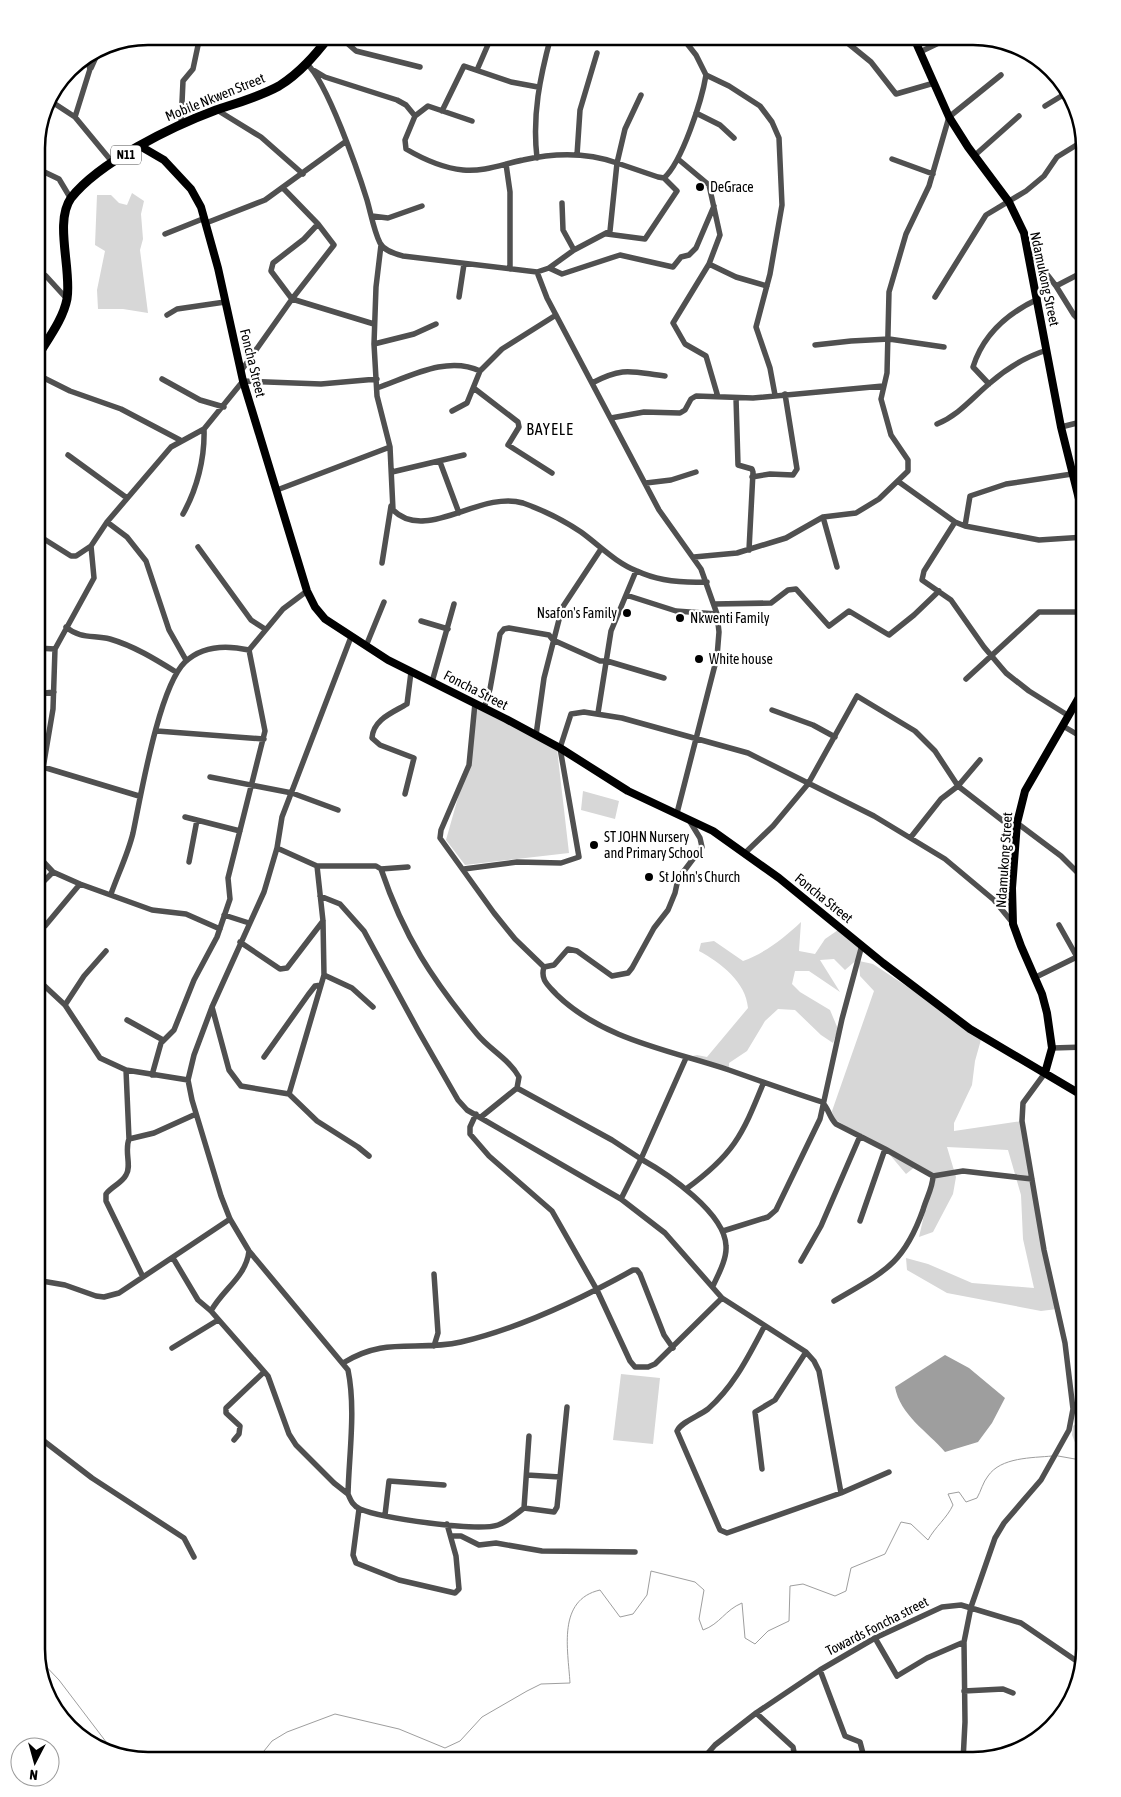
<svg xmlns="http://www.w3.org/2000/svg" width="1121" height="1797" font-family="'Asap Condensed',sans-serif">
	<style>
		.green { fill: #d7d7d7 }
		.water { fill: #9e9e9e }
		.lines { fill: none; stroke-linecap: round; stroke-linejoin: round }
		.stream { stroke: #9e9e9e; stroke-width: 1 }
		.minor { stroke: #505050; stroke-width: 5.5 }
		.major { stroke: #000; stroke-width: 8 }
		.highway { stroke: #000; stroke-width: 9 }
		.poi-dot { fill: #000; stroke: #fff; stroke-width: 2 }
		.labels { text-anchor: middle; stroke-width: 4.5; stroke-linejoin: round; paint-order: stroke }
		.shield { fill: #fff; stroke: #4c4c4c; stroke-width: 1 }
		.shield-label { font-size: 12px; font-weight: bold; fill: #000 }
		.street-label { font-size: 14px; fill: #000; stroke: #fff }
		.poi-label { font-size: 14px; fill: #000; stroke: #fff; text-anchor: start }
		.quarter-label { font-size: 16px; letter-spacing: 1px; fill: #000; stroke: #fff }
		.rim { fill: none; stroke: #000; stroke-width: 2.5 }
	</style>
	<rect width="100%" height="100%" fill="#fff"/>
	<path class="green" d="M 132,193 L 144,201 L 141,214 L 143,239 L 140,250 L 148,313 L 123,309 L 98,309 L 97,290 L 105,251 L 95,245 L 97,195 L 111,195 L 119,203 L 127,205 Z
		M 475,706 L 557,749 L 569,853 L 465,865 L 446,840 L 470,755 Z
		M 583,791 L 619,801 L 615,819 L 581,810 Z
		M 801,922 L 799,951 L 815,954 L 825,939 L 841,928 L 862,945 L 860,957 L 845,970 L 834,959 L 820,960 L 840,992 L 809,971 L 795,971 L 792,984 L 800,992 L 830,1010 L 838,1029 L 833,1043 L 821,1035 L 795,1010 L 778,1009 L 765,1021 L 747,1051 L 729,1063 L 729,1070 L 689,1057 L 697,1055 L 707,1057 L 748,1008 C 746,982 721,963 699,951 L 701,943 L 714,941 L 743,961 C 765,953 784,938 801,922 Z
		M 859,961 L 873,964 L 982,1036 L 975,1061 L 972,1085 L 954,1123 L 954,1131 L 1022,1121 L 1057,1309 L 1041,1311 L 947,1293 L 907,1270 L 906,1258 L 928,1264 L 972,1283 L 1034,1288 L 1023,1239 L 1021,1195 L 1008,1150 L 947,1147 L 956,1177 L 953,1194 L 933,1232 L 919,1237 L 933,1176 L 916,1166 L 906,1174 L 885,1149 L 834,1119 L 832,1111 L 874,991 L 860,976 Z
		M 621,1374 L 660,1378 L 653,1444 L 613,1440 Z
		M 1079,1377 L 1085,1377 L 1085,1445 L 1076,1445 L 1072,1435 L 1073,1426 L 1078,1422 L 1076,1380 Z"/>
	<path class="water" d="M 945,1355 L 969,1368 L 1005,1398 L 992,1423 L 978,1442 L 945,1452 C 927,1431 900,1415 895,1387 Z"/>
	<g class="lines">
		<path class="stream" d="M 1058,1456 L 1075,1459 L 1085,1466
			M 38,1658 L 59,1680 L 113,1751
			M 256,1761 L 272,1741 L 287,1732 L 335,1714 L 399,1729 L 445,1748 L 460,1741 L 482,1717 L 527,1691 L 541,1684 L 570,1683 C 568,1649 557,1600 600,1590 L 620,1617 L 633,1614 L 647,1595 L 651,1571 L 695,1582 L 704,1590 L 699,1619 L 703,1630 C 720,1624 725,1610 742,1603 L 745,1638 L 755,1644 L 768,1631 L 789,1621 L 790,1586 L 803,1584 L 835,1596 L 846,1591 L 851,1568 L 885,1554 L 901,1522 L 911,1524 L 928,1540 C 935,1527 947,1518 953,1505 L 948,1494 L 959,1492 L 966,1502 L 977,1498 C 981,1491 983,1482 988,1476 C 1001,1457 1032,1458 1052,1456"/>
		<path class="minor" d="M 339,36 L 356,51 L 420,67
			M 839,36 L 871,62 L 896,94 L 934,83
			M 920,52 L 951,37
			M 307,64 C 327,82 358,171 367,200 C 371,214 374,231 380,243 C 384,251 396,254 403,256 L 537,272 L 549,268 L 574,250 L 610,231 L 617,163 L 658,177 L 664,178 C 682,162 702,100 706,75 L 696,55 L 681,36
			M 91,68 L 100,48
			M 477,70 L 490,40 L 498,36
			M 315,71 L 325,77 L 397,100 L 406,105 L 415,116 L 405,140 L 406,149 C 423,159 443,168 463,170 C 484,172 503,164 523,160 C 554,153 586,152 617,163 L 625,129 L 641,95
			M 706,75 L 729,86 L 760,106 L 772,122 L 779,138 L 782,205 L 770,274 L 756,327 L 770,368 L 775,395
			M 49,100 L 75,117 L 113,163
			M 1045,106 L 1068,92
			M 217,110 L 261,137 L 303,174
			M 442,111 L 464,66 L 511,82 L 538,87
			M 696,113 L 720,125 L 734,138
			M 415,116 L 428,106 L 472,121
			M 75,117 L 90,69 L 86,57
			M 181,124 L 183,81 L 193,69 L 200,36
			M 577,155 L 580,110 L 597,53
			M 974,156 L 1019,116
			M 537,158 C 532,115 540,77 551,36
			M 678,159 L 709,185 L 720,235 L 709,264 L 673,323 L 685,344 L 706,356 L 718,397
			M 892,159 L 933,174
			M 506,164 L 510,192 L 510,269
			M 36,168 L 59,179 L 71,199
			M 283,188 L 318,224 L 304,239 L 273,263 L 271,271 L 292,299 L 374,324
			M 562,203 L 563,230 L 574,250
			M 372,216 L 388,218 L 422,206
			M 206,223 L 265,200 L 345,142
			M 165,234 L 205,218
			M 607,234 L 645,239 L 677,191 L 664,178
			M 381,245 L 376,287 L 374,344 L 377,396 L 390,447 L 393,510 C 426,543 480,490 523,503 C 543,510 563,520 581,532 C 599,545 616,563 637,571 C 658,581 684,583 707,582
			M 1029,251 L 1056,286 L 1074,315 L 1085,326
			M 709,264 L 736,277 L 767,286
			M 549,268 L 562,274 L 620,255 L 673,267 L 681,257 L 689,255 L 696,248 L 714,206
			M 36,269 L 46,276 L 67,299
			M 537,272 L 547,298 L 659,510 L 701,569 L 717,614 L 719,632 L 717,657 L 677,813
			M 1056,286 L 1085,271
			M 459,297 L 464,264
			M 935,297 L 986,215 L 1026,191 L 1044,176 L 1057,157 L 1083,141
			M 167,315 L 177,309 L 225,302
			M 374,344 L 414,334 L 436,324
			M 815,345 L 851,341 L 889,339 L 944,347
			M 241,371 L 292,299 L 334,245 L 318,224
			M 36,374 L 70,391 L 121,409 L 180,440
			M 162,379 L 200,400 L 224,407
			M 592,383 C 624,366 632,372 665,376
			M 989,384 L 973,367 C 983,335 1008,313 1038,299
			M 377,388 C 409,377 447,355 480,371
			M 475,389 L 518,422 L 519,427 L 508,445 L 552,473
			M 736,398 L 738,465 L 752,469 L 753,472 L 749,550
			M 452,411 L 467,403 L 480,371 L 502,349 L 556,315
			M 611,418 L 644,412 L 680,413 L 685,410 L 691,399 L 696,396 L 753,398 L 883,386
			M 937,424 C 959,415 972,398 990,383 C 1007,368 1025,357 1047,350
			M 1061,427 L 1085,421
			M 68,455 L 127,498
			M 440,462 L 459,513
			M 392,472 L 464,455
			M 752,477 L 770,474 L 793,475 L 797,469 L 785,394
			M 899,482 L 955,522 L 965,526 L 1039,540 L 1085,537
			M 646,483 L 671,480 L 696,472
			M 277,490 L 390,447
			M 183,514 C 197,489 205,458 204,429
			M 823,517 L 837,567
			M 107,522 L 127,537 L 146,561 L 169,630 L 186,660
			M 955,522 L 924,571 L 922,580 L 951,600 L 984,647 L 1006,673 L 1029,691 L 1069,716
			M 965,526 L 970,496 L 1006,484 L 1072,474
			M 36,534 L 71,556 L 76,556 L 91,546
			M 198,547 L 251,620 L 265,629
			M 694,557 L 737,553 L 786,538 L 823,517 L 856,513 L 879,499 L 908,471 L 908,460 L 891,435 L 881,399 L 887,373 L 889,292 L 906,234 L 929,186 L 949,117 L 1001,75
			M 382,563 L 391,506
			M 626,595 L 676,611 L 717,614
			M 715,604 L 771,603 L 788,590 L 796,589 L 829,626 L 849,611 L 889,635 L 914,615 L 939,591
			M 421,621 L 448,629
			M 66,627 C 80,639 93,635 110,639 C 134,646 155,659 176,672
			M 351,637 L 282,817 L 277,848 L 264,892 L 212,1007 L 194,1055 L 188,1080 L 192,1100 L 221,1196 L 230,1219 L 249,1251 L 348,1370 C 356,1409 349,1454 348,1494 C 351,1501 353,1506 360,1509 C 381,1518 477,1532 498,1525 C 507,1522 516,1514 524,1508 L 554,1512 L 557,1507 L 567,1407
			M 366,646 L 384,602
			M 36,648 L 55,649
			M 966,679 L 1039,612 L 1085,612
			M 432,682 L 454,604
			M 36,694 L 54,692
			M 475,703 L 469,765 L 441,830 L 440,838 L 494,913 L 515,939 L 544,967
			M 484,708 L 490,689 L 500,634 L 504,629 L 509,628 L 549,635 L 553,640 L 600,661 L 607,661 L 664,678
			M 772,710 L 813,725 L 835,737
			M 598,713 L 611,631 L 636,571
			M 1063,726 L 1085,739
			M 157,731 L 264,739
			M 536,735 L 544,678 L 562,608 L 601,549
			M 43,767 L 139,796
			M 210,777 L 292,793 L 338,810
			M 405,794 L 414,758 L 380,745 L 372,738 C 373,719 394,712 407,704 L 411,672
			M 185,817 L 240,831
			M 1017,823 L 1061,856 L 1085,880
			M 36,835 L 39,792 L 53,709 L 55,649 L 94,578 L 91,546 L 107,522 L 171,447 L 204,429 L 243,381 L 321,384 L 377,379
			M 911,837 L 941,799 L 958,786 L 980,760
			M 277,848 L 317,866 L 323,921 L 324,975 L 289,1094
			M 36,850 L 37,855 L 53,872 L 80,884 L 152,910 L 186,914 L 220,929
			M 745,853 L 773,826 L 808,784 L 857,696 L 915,731 L 935,751 L 958,786 L 1016,831
			M 189,862 L 197,820
			M 317,866 L 376,866 L 381,869 L 408,867
			M 381,869 C 404,937 432,979 477,1034 C 490,1050 509,1059 519,1077 L 517,1088 L 481,1117
			M 464,869 L 517,862 L 561,863 L 579,857 L 560,748 L 571,714 L 584,712 L 622,718 L 748,753 L 874,816 L 945,859 L 994,900 L 1012,922
			M 36,889 L 53,872
			M 111,894 C 118,874 128,854 133,833 C 141,795 159,687 185,662 C 203,645 227,645 249,650
			M 320,896 L 340,904 L 364,931 L 419,1032 L 458,1100 L 467,1110 L 621,1199 L 665,1233 L 722,1298 L 806,1352 L 814,1361 L 819,1371 L 841,1493
			M 224,915 L 249,923
			M 1059,925 L 1077,957
			M 45,926 L 80,884
			M 240,942 L 280,969 L 287,968 L 323,921
			M 544,967 C 540,980 548,985 557,995 C 604,1040 669,1050 729,1070 C 760,1081 791,1092 822,1102 C 829,1109 829,1117 836,1124 L 885,1149 L 933,1176 L 963,1171 L 1032,1179
			M 544,967 L 554,965 L 568,949 L 577,951 L 612,976 L 628,973 L 632,968 L 654,928 L 668,910 L 675,893 L 678,879 L 702,847 L 700,838 L 689,820
			M 324,975 L 352,988 L 373,1007
			M 1036,977 L 1085,953
			M 36,978 L 65,1005 L 100,1058 L 126,1070 L 188,1080
			M 65,1005 L 84,976 L 106,951
			M 212,1007 L 229,1070 L 241,1086 L 289,1094 L 317,1121 L 358,1147 L 369,1156
			M 127,1020 L 163,1040
			M 1052,1048 L 1085,1047
			M 264,1057 L 308,995 L 315,986 L 321,985
			M 126,1070 L 129,1139
			M 152,1075 L 161,1043 L 174,1030 L 194,980 L 217,937 L 230,899 L 228,878 L 265,731 L 249,650 L 283,609 L 307,591
			M 517,1088 L 612,1140 L 641,1159 L 686,1058
			M 476,1114 L 470,1127 L 470,1134 L 489,1156 L 552,1211 L 597,1290 L 630,1361 L 635,1367 L 648,1367 L 655,1364 L 722,1298
			M 686,1189 C 733,1155 742,1136 763,1084
			M 621,1199 L 641,1159 C 668,1174 725,1213 726,1246 C 727,1259 718,1275 713,1286
			M 860,1221 L 885,1149
			M 723,1231 L 768,1217 L 776,1210 L 820,1119 L 842,1019 L 862,945
			M 173,1258 L 198,1300 L 211,1311 L 268,1376 L 289,1434 L 296,1445 L 334,1483 L 348,1494
			M 801,1261 L 821,1226 L 860,1136
			M 434,1274 L 438,1333 L 434,1346
			M 143,1277 L 106,1201 L 106,1194 C 111,1187 122,1183 126,1175 C 132,1166 124,1151 129,1139 L 154,1133 L 196,1114
			M 36,1280 L 65,1285 L 96,1296 L 104,1297 L 119,1293 L 230,1219
			M 834,1301 C 883,1272 903,1266 923,1210 C 926,1199 933,1187 933,1176
			M 211,1311 C 223,1289 246,1277 249,1251
			M 764,1327 C 748,1357 734,1386 708,1409 C 699,1416 681,1422 677,1431 L 720,1530 L 727,1533 L 841,1493 L 889,1472
			M 172,1348 L 218,1320
			M 343,1363 C 386,1336 416,1352 461,1342 C 521,1328 579,1300 633,1270 L 637,1270 L 640,1274 L 664,1335 L 673,1348
			M 36,1435 L 92,1478 L 184,1538 L 194,1557
			M 234,1440 L 239,1434 L 240,1426 L 226,1413 L 226,1408 L 264,1372
			M 762,1469 L 755,1412 L 775,1400 L 806,1352
			M 527,1475 L 560,1477
			M 524,1508 L 529,1436
			M 359,1509 L 353,1555 L 356,1563 L 399,1580 L 455,1593 L 459,1589 L 456,1556 L 447,1524
			M 385,1515 L 389,1481 L 444,1485
			M 451,1536 L 461,1536 L 479,1545 L 496,1543 L 542,1551 L 635,1552
			M 875,1638 L 897,1676 L 927,1658 L 964,1642
			M 820,1670 L 845,1736 L 860,1742 L 865,1761
			M 964,1691 L 1003,1689 L 1013,1693
			M 756,1713 L 793,1747 L 794,1752 L 791,1757 L 792,1761
			M 701,1761 L 715,1745 L 756,1713 L 820,1670 L 875,1638 L 942,1607 L 961,1605 L 1021,1623 L 1081,1664
			M 963,1761 L 965,1722 L 964,1642 L 971,1607 L 995,1538 L 1004,1523 L 1041,1480 L 1069,1430 L 1073,1409 L 1065,1343 L 1044,1250 L 1022,1121 L 1023,1103 L 1045,1073"/>
		<path class="major" d="M 913,36 L 949,117 L 968,147 L 1009,202 L 1024,233 L 1061,427 L 1085,523
			M 140,146 L 164,160 L 191,189 L 201,207 L 218,268 L 243,381 L 307,591 L 315,607 L 325,619 L 388,660 L 506,719 L 560,748 L 628,791 L 713,831 L 779,878 L 883,963 L 970,1029 L 1085,1097
			M 1045,1073 L 1052,1048 L 1047,1013 L 1042,994 L 1021,946 L 1013,924 L 1012,888 L 1017,823 L 1025,791 L 1085,687"/>
		<path class="highway" d="M 36,359 C 47,340 63,320 67,299 C 72,270 54,222 71,198 C 99,162 173,126 216,110 C 237,103 259,97 279,86 C 300,73 315,55 330,36"/>
	</g>
	<g class="poi-dot">
		<circle cx="700" cy="187" r="5"/>
		<circle cx="627" cy="613" r="5"/>
		<circle cx="680" cy="618" r="5"/>
		<circle cx="699" cy="659" r="5"/>
		<circle cx="594" cy="845" r="5"/>
		<circle cx="649" cy="877" r="5"/>
	</g>
	<g class="labels">
		<rect class="shield" x="111" y="145.5" width="30" height="19" rx="4"/>
		<g class="shield-label">
			<text x="126" y="159">N11</text>
		</g>
		<g class="street-label">
			<text transform="translate(215 97) rotate(-22)" y="5">Mobile Nkwen Street</text>
			<text transform="translate(1045 279) rotate(78)" y="5">Ndamukong Street</text>
			<text transform="translate(253 363) rotate(76)" y="5">Foncha Street</text>
			<text transform="translate(476 690) rotate(27)" y="5">Foncha Street</text>
			<text transform="translate(1004 860) rotate(-86)" y="5">Ndamukong Street</text>
			<text transform="translate(824 898) rotate(39)" y="5">Foncha Street</text>
			<text transform="translate(877 1626) rotate(-27)" y="5">Towards Foncha street</text>
		</g>
		<g class="poi-label">
			<text x="710" y="192">DeGrace</text>
			<text x="617" y="618" text-anchor="end">Nsafon's Family</text>
			<text x="690" y="623">Nkwenti Family</text>
			<text x="709" y="664">White house</text>
			<text x="604" y="842">ST JOHN Nursery<tspan x="604" dy="16">and Primary School</tspan></text>
			<text x="659" y="882">St John's Church</text>
		</g>
		<g class="quarter-label">
			<text x="550" y="435">BAYELE</text>
		</g>
	</g>
	<path d="M0 0H1121V1797H0ZM148 45H973A103 103 0 0 1 1076 148V1649A103 103 0 0 1 973 1752H148A103 103 0 0 1 45 1649V148A103 103 0 0 1 148 45Z" fill="#fff" fill-rule="evenodd"/>
	<path class="rim" d="M148 45H973A103 103 0 0 1 1076 148V1649A103 103 0 0 1 973 1752H148A103 103 0 0 1 45 1649V148A103 103 0 0 1 148 45Z"/>
	<g transform="translate(35 1762) rotate(186)"><circle r="24" fill="#ffffff" stroke="#999999"/>
	<path d="M0-4L9 19L0 12L-9 19Z" fill="#000000"/>
	<text y="-8" font-size="14" font-weight="bold" text-anchor="middle" fill="#000000">N</text>
	</g>
</svg>
